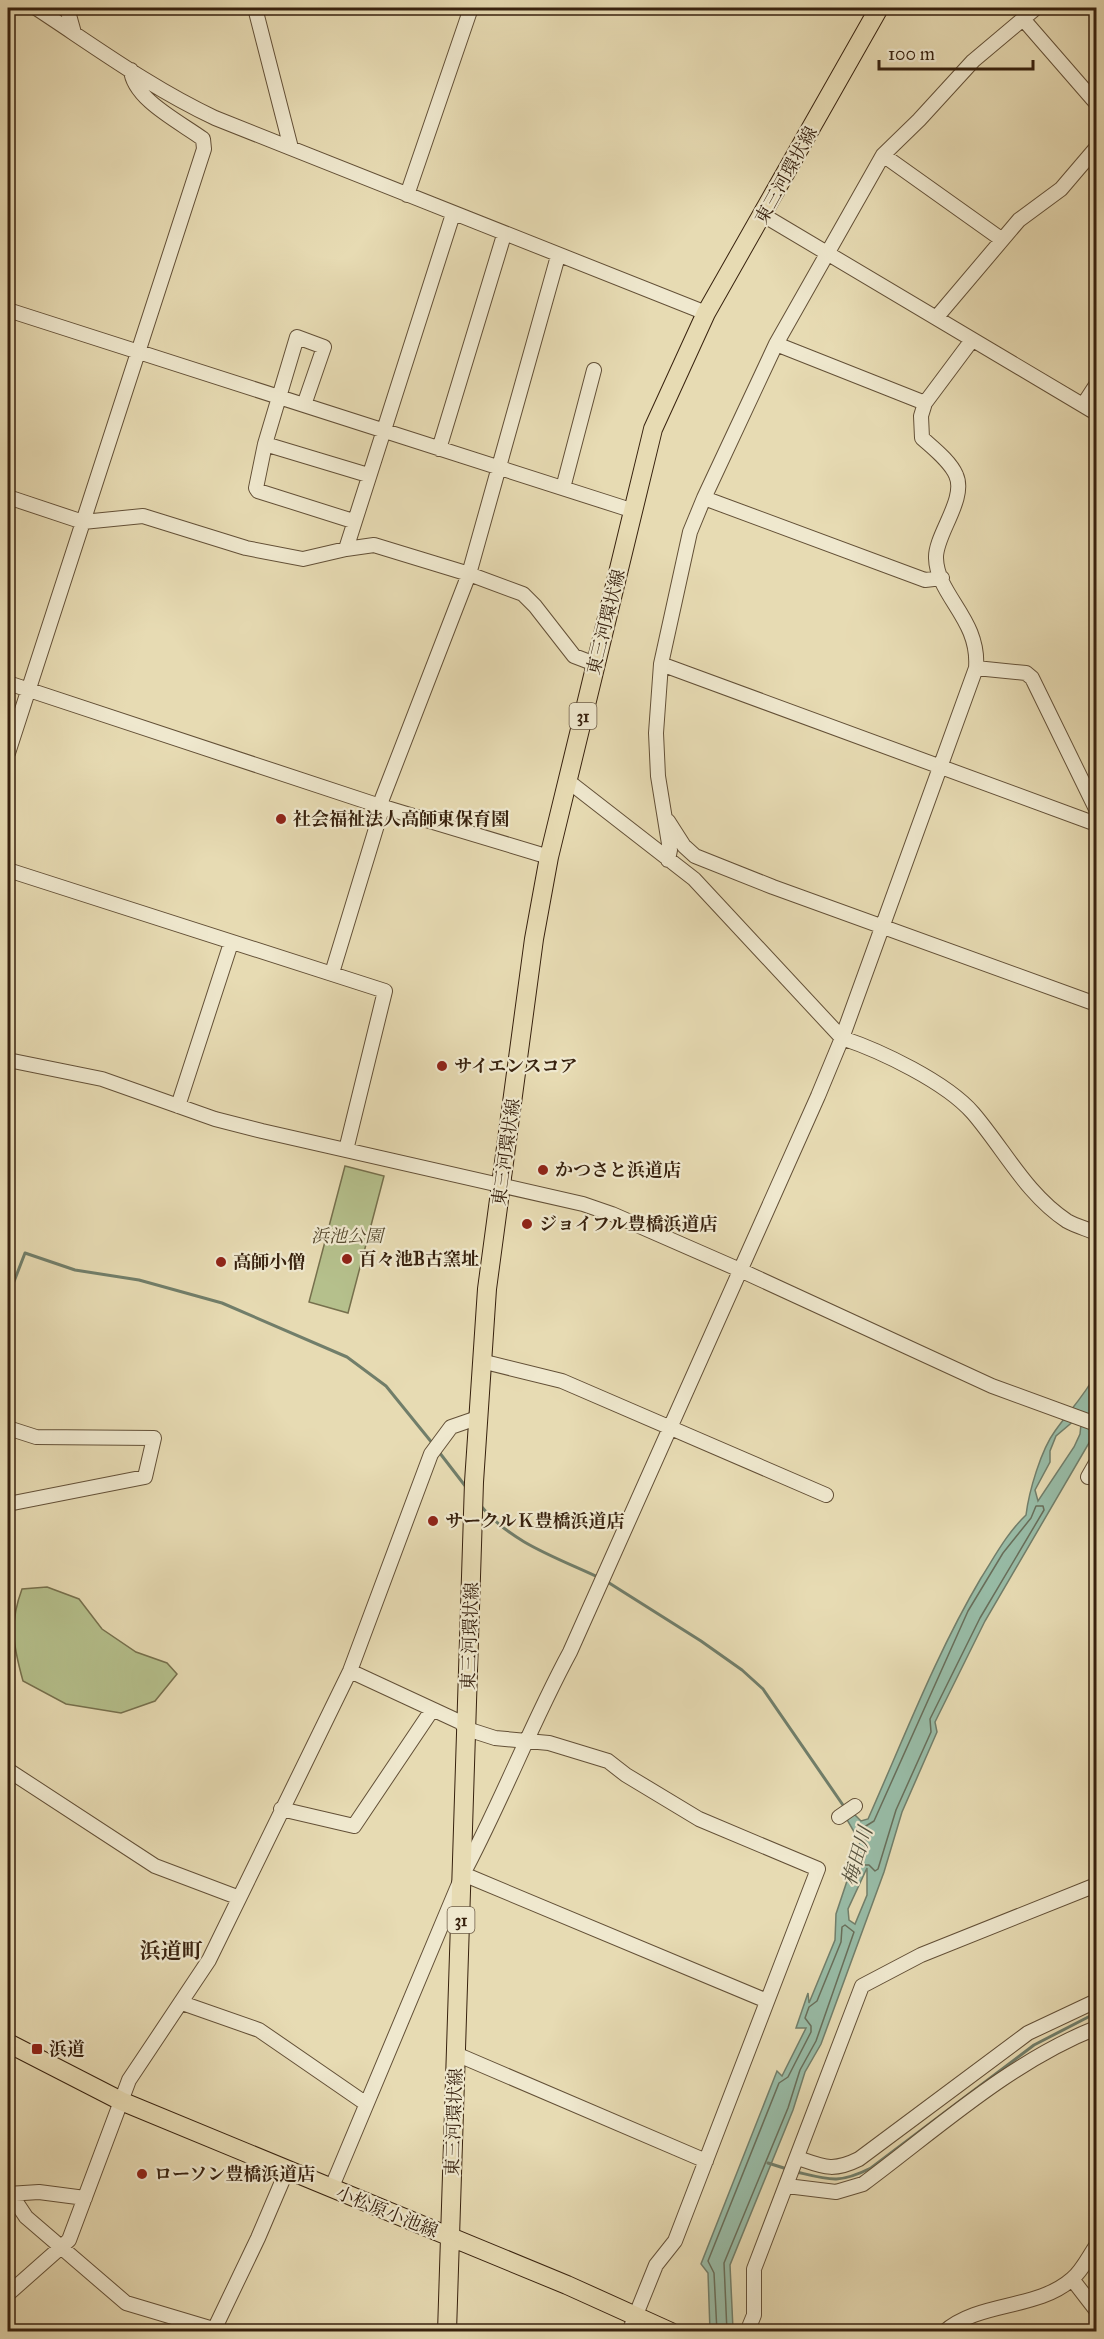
<svg xmlns="http://www.w3.org/2000/svg" width="1104" height="2339" font-family="'IM FELL Great Primer','Noto Serif JP',serif">
	<style>
		.green { fill: #b5c08c; stroke: #76704d; stroke-width: 1.5 }
		.water { fill: #98bca7; stroke: #717e6a; stroke-width: 1.5; fill-rule: evenodd }
		.lines { fill: none; stroke-linecap: round; stroke-linejoin: round }
		.shore { stroke: #686e5a; stroke-width: 1.5 }
		.stream { stroke: #717e6a; stroke-width: 3 }
		.minor-casing { stroke: #635037; stroke-width: 16 }
		.major-casing { stroke: #37210e; stroke-width: 20 }
		.minor { stroke: #efe8ce; stroke-width: 14 }
		.major { stroke: #e7dbb3; stroke-width: 18 }
		.poi-dot { fill: #8f2418; stroke: #efe8ce; stroke-width: 2 }
		.labels { text-anchor: middle; stroke-width: 4.5; stroke-linejoin: round; paint-order: stroke }
		.shield { fill: #efe8ce; stroke: #6e5d48; stroke-width: 1.5 }
		.shield-label { font-size: 16px; font-weight: bold; fill: #37210e }
		.street-label { font-size: 18px; fill: #37210e; stroke: #efe8ce }
		.poi-label { font-size: 18px; font-weight: bold; fill: #37210e; stroke: #efe8ce; text-anchor: start }
		.park-label { font-size: 18px; font-style: italic; fill: #56492e; stroke: #efe8ce }
		.water-label { font-size: 20px; font-style: italic; fill: #54503c; stroke: #efe8ce }
		.quarter-label { font-size: 21px; font-weight: bold; fill: #37210e; stroke: #efe8ce }
	</style>
	<rect width="100%" height="100%" fill="#e7dbb3"/>
	<filter id="stains"><feTurbulence type="fractalNoise" baseFrequency=".00333" numOctaves="4"/><feColorMatrix values="0 0 0 0 .2 0 0 0 0 .09 0 0 0 0 .02 0 0 0 .5 -.17"/></filter>
	<radialGradient id="worn" r=".72"><stop offset=".6" stop-color="#630" stop-opacity="0"/><stop offset="1" stop-color="#630" stop-opacity=".3"/></radialGradient>
	<path class="green" d="M 345,1166 L 384,1176 L 348,1313 L 309,1302 Z
		M 47,1587 L 79,1599 L 102,1629 L 136,1652 L 167,1663 L 177,1674 L 155,1701 L 121,1713 L 66,1704 L 23,1681 C 13,1645 9,1624 22,1589 Z"/>
	<path class="water" d="M 1096,1374 L 1096,1431 L 985,1621 L 935,1722 L 937,1732 L 902,1812 L 884,1872 L 821,2044 L 805,2072 L 793,2110 L 730,2265 L 733,2329 L 732,2331 L 710,2331 L 708,2273 L 701,2264 L 777,2071 L 782,2076 L 806,2028 L 796,2028 L 808,1993 L 809,2003 L 835,1940 L 836,1914 L 860,1842 L 846,1818 L 853,1813 L 861,1821 L 868,1819 C 904,1738 936,1654 981,1578 C 995,1556 1007,1533 1026,1515 C 1029,1491 1041,1450 1055,1431 C 1070,1410 1084,1396 1096,1374 ZM 1082,1414 L 1080,1434 L 1074,1447 L 1038,1501 L 1035,1490 L 1050,1462 L 1050,1451 L 1056,1436 ZM 867,1868 L 867,1895 L 855,1924 L 849,1920 L 848,1909 Z"/>
	<g class="lines">
		<path class="shore" d="M 1036,1506 L 1043,1506 L 1044,1510 L 980,1618 L 930,1719 L 931,1732 L 896,1810 L 878,1869 L 875,1871 L 869,1865 L 861,1865 L 860,1862 L 866,1842 L 861,1829 L 874,1821 L 968,1611 L 1003,1553 L 1031,1518 Z
			M 717,2332 L 714,2273 L 708,2261 L 779,2083 L 788,2077 L 811,2032 L 811,2026 L 805,2018 L 809,2007 L 817,2001 L 841,1942 L 842,1927 L 845,1925 L 854,1932 L 816,2041 L 800,2070 L 788,2108 L 724,2263 L 727,2332"/>
		<path class="stream" d="M 8,1297 L 25,1253 L 75,1270 L 139,1280 L 222,1303 L 347,1357 L 386,1386 L 433,1444
			M 439,1452 L 466,1487
			M 481,1506 C 511,1543 558,1558 600,1578
			M 606,1581 L 701,1641 L 742,1670 L 763,1689 L 845,1808
			M 768,2163 L 787,2169
			M 797,2172 C 830,2180 839,2184 871,2168 L 1034,2045 L 1096,2013"/>
		<g class="minor-casing">
			<path id="minor" d="M 36,8 C 94,46 151,88 215,118 L 706,313
				M 67,8 L 74,33
				M 255,8 L 291,148
				M 1023,19 L 1096,103
				M 883,155 L 1001,239
				M 407,195 L 471,8
				M 763,215 L 1096,413
				M 8,310 L 634,511
				M 936,318 L 1019,220 L 1061,189 L 1096,148
				M 776,344 L 925,403
				M 304,405 L 324,347 L 297,337 L 265,444 L 256,488 L 258,491 L 353,521
				M 1083,405 L 1096,385
				M 265,444 L 368,475
				M 439,449 L 504,235
				M 563,488 L 594,370
				M 8,497 L 83,522 L 143,516 L 246,548 L 303,559 L 346,549 L 374,545 L 469,574 L 523,594 L 535,606 L 574,656 L 595,664
				M 704,498 L 925,580 L 942,578
				M 346,549 L 453,214
				M 661,664 L 1096,824
				M 976,668 L 1026,673 L 1032,678 L 1096,809
				M 8,683 L 380,806 L 549,857
				M 8,753 L 204,149 L 203,139 C 180,122 133,99 131,70
				M 568,781 L 694,879 L 842,1038 C 881,1051 946,1082 973,1113 C 1004,1149 1026,1194 1067,1221 C 1076,1226 1087,1229 1096,1233
				M 668,821 L 684,846 L 695,856 L 773,887 L 1096,1004
				M 668,860 L 670,850 L 658,776 L 656,733 L 661,664 L 690,532 L 704,498 L 776,344 L 883,155 L 919,120 L 973,61 L 1036,8
				M 8,870 L 385,991 L 346,1150
				M 332,973 L 381,812 L 382,799 L 469,574 L 558,256
				M 8,1060 L 102,1079 L 215,1119 L 262,1131 L 583,1204 L 612,1214 L 740,1270 L 992,1386 L 1096,1424
				M 178,1106 L 231,943
				M 481,1361 L 562,1381 L 826,1495
				M 8,1428 L 36,1437 L 154,1438 L 145,1477 L 8,1504
				M 1088,1477 L 1096,1463
				M 350,1671 L 460,1722 L 467,1729 L 495,1738 L 549,1743 L 608,1761 L 626,1775 L 699,1819 L 818,1869 L 675,2241 L 656,2265 L 629,2332
				M 8,1770 L 155,1866 L 237,1897
				M 281,1809 L 354,1826 L 432,1710
				M 839,1817 L 855,1806
				M 463,1874 L 767,2001
				M 182,2003 L 259,2030 L 365,2103
				M 456,2054 L 706,2161
				M 798,2158 C 824,2167 833,2172 859,2159 L 1028,2033 L 1096,2001
				M 787,2186 L 836,2192 L 863,2184 C 937,2129 1010,2062 1096,2028
				M 331,2189 L 463,1874 C 502,1801 531,1724 570,1652 L 818,1096 L 842,1038 L 976,668 C 980,619 937,596 936,558 C 935,535 967,499 956,475 C 950,461 933,448 922,438 L 921,416 L 925,403 L 972,340
				M 8,2190 L 26,2217 L 126,2303 L 223,2332
				M 8,2194 L 39,2192 L 85,2198
				M 1072,2279 L 1096,2310
				M 8,2294 L 69,2240 L 129,2080 L 209,1960 L 350,1671 L 431,1454 L 451,1427 L 477,1418
				M 213,2332 L 258,2238 L 287,2170
				M 747,2332 L 754,2315 L 754,2269 L 862,1986 L 921,1955 L 1096,1885
				M 944,2332 C 979,2301 1037,2310 1072,2279 C 1082,2271 1089,2256 1096,2246"/>
		</g>
		<g class="major-casing">
			<path id="major" d="M 8,2043 L 121,2101 L 567,2285 L 671,2332
				M 447,2332 L 474,1482 L 487,1289 L 534,939 L 549,857 L 653,429 L 706,313 L 879,8"/>
		</g>
		<use href="#minor" class="minor"/>
		<use href="#major" class="major"/>
	</g>
	<g class="poi-dot">
		<circle cx="281" cy="819" r="6"/>
		<circle cx="442" cy="1066" r="6"/>
		<circle cx="543" cy="1170" r="6"/>
		<circle cx="527" cy="1224" r="6"/>
		<circle cx="347" cy="1259" r="6"/>
		<circle cx="221" cy="1262" r="6"/>
		<circle cx="433" cy="1521" r="6"/>
		<rect x="31" y="2043" width="12" height="12" rx="3"/>
		<circle cx="142" cy="2174" r="6"/>
	</g>
	<g class="labels">
		<g class="shield">
			<rect x="569.5" y="703" width="27" height="26" rx="4.5"/>
			<rect x="447.5" y="1907" width="27" height="26" rx="4.5"/>
		</g>
		<g class="shield-label">
			<text x="583" y="722">31</text>
			<text x="461" y="1926">31</text>
		</g>
		<g class="street-label">
			<text transform="translate(786 175) rotate(-61)" y="6">東三河環状線</text>
			<text transform="translate(606 622) rotate(-76)" y="6">東三河環状線</text>
			<text transform="translate(506 1152) rotate(-82)" y="6">東三河環状線</text>
			<text transform="translate(470 1636) rotate(-88)" y="6">東三河環状線</text>
			<text transform="translate(454 2122) rotate(-88)" y="6">東三河環状線</text>
			<text transform="translate(387 2212) rotate(22)" y="6">小松原小池線</text>
		</g>
		<g class="poi-label">
			<text x="293" y="825">社会福祉法人高師東保育園</text>
			<text x="454" y="1072">サイエンスコア</text>
			<text x="555" y="1176">かつさと浜道店</text>
			<text x="539" y="1230">ジョイフル豊橋浜道店</text>
			<text x="359" y="1265">百々池B古窯址</text>
			<text x="233" y="1268">高師小僧</text>
			<text x="445" y="1527">サークルＫ豊橋浜道店</text>
			<text x="49" y="2055">浜道</text>
			<text x="154" y="2180">ローソン豊橋浜道店</text>
		</g>
		<g class="park-label">
			<text x="347" y="1242">浜池公園</text>
		</g>
		<g class="water-label">
			<text transform="translate(857 1856) rotate(-73)" y="7">梅田川</text>
		</g>
		<g class="quarter-label">
			<text x="171" y="1958">浜道町</text>
		</g>
	</g>
	<rect width="1104" height="2339" fill="none" stroke="#e7dbb3" stroke-width="30"/>
	<rect x="9" y="9" width="1086" height="2321" fill="none" stroke="#37210e" stroke-width="3"/>
	<rect x="15" y="15" width="1074" height="2309" fill="none" stroke="#37210e" stroke-width="1.5"/>
	<path d="M879 60v9h154v-9" fill="none" stroke="#37210e" stroke-width="3"/>
	<text x="888" y="60" font-size="18" fill="#37210e" stroke="#efe8ce" stroke-width="4.5" paint-order="stroke">100 m</text>
	<rect width="100%" height="100%" filter="url(#stains)"/>
	<rect width="100%" height="100%" fill="url(#worn)"/>
</svg>
